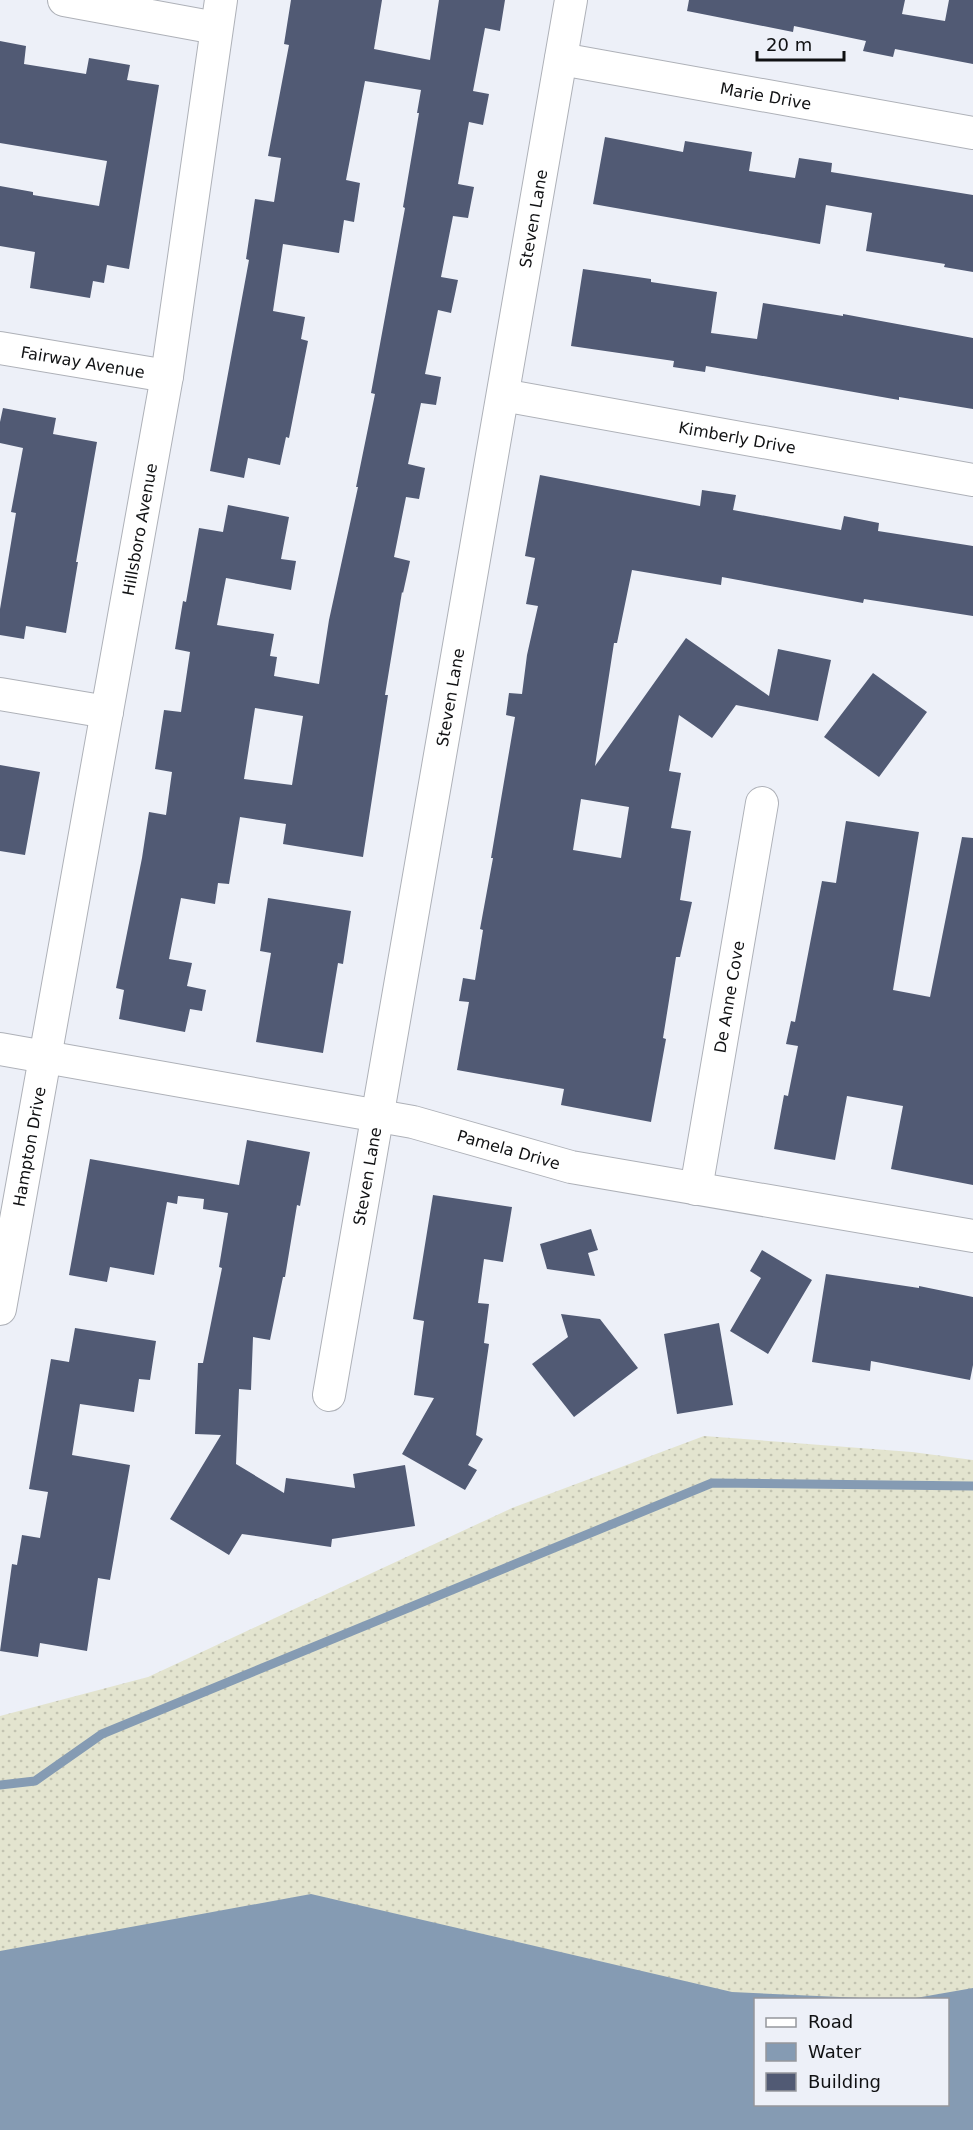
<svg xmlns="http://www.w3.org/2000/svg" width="973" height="2130" font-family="'DejaVu Sans',sans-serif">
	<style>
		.grass { fill: url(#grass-dots); fill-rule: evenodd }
		.water { fill: #859bb3 }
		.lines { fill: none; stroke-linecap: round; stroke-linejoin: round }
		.stream { stroke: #859bb3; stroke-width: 9 }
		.building { fill: #515a74; fill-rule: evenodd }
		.minor-casing { stroke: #aeb1b8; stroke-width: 34 }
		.minor { stroke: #fff; stroke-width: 32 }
		.labels { text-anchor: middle; stroke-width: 6; stroke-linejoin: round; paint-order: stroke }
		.street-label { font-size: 16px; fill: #101113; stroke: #edf0f8 }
	</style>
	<defs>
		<pattern id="grass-dots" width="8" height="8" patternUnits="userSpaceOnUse" patternTransform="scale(1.5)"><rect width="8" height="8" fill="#e3e4cf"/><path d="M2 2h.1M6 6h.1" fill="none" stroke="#c2c3b1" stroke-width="1.8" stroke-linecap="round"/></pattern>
	</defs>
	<rect width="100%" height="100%" fill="#edf0f8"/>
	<path class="grass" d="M 704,1436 L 912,1452 L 973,1460 L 973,2130 L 0,2130 L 0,1716 L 148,1677 L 512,1508 ZM 756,2000 L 948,2000 L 948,2104 L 756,2104 Z"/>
	<path class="water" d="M 311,1894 L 732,1992 L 884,1999 L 756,2000 L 756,2104 L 948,2104 L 948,2000 L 910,1999 L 973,1988 L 973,2130 L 0,2130 L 0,1951 Z"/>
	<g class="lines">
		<path class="stream" d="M 0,1785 L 35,1781 L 102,1734 L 712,1483 L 973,1486"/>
	</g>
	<path class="building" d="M 291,0 L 382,0 L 374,49 L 430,60 L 439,0 L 505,0 L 500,31 L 485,28 L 473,91 L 489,94 L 483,125 L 469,122 L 458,184 L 474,187 L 468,218 L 453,216 L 441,277 L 458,280 L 451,313 L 438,310 L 425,374 L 441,377 L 436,405 L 421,403 L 408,464 L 425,468 L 419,499 L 406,497 L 394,557 L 410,561 L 403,593 L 402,592 L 385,695 L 388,695 L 363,857 L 283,844 L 286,824 L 240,817 L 229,884 L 218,883 L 215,904 L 181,898 L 169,959 L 192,963 L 187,986 L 206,990 L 202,1011 L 190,1009 L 185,1032 L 119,1019 L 124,990 L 116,988 L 142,858 L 149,812 L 166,815 L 172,772 L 155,769 L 164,710 L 181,712 L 190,652 L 175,649 L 183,601 L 186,602 L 199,528 L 223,532 L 228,505 L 289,517 L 281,559 L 296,561 L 291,590 L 226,578 L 217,625 L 274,634 L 270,656 L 277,657 L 274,676 L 319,684 L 329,620 L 358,487 L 356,487 L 375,394 L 371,393 L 405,208 L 403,207 L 419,113 L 417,113 L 421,90 L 365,81 L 346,180 L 360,183 L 354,222 L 344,220 L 339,253 L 283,244 L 273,311 L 305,317 L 301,339 L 308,341 L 289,438 L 286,437 L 280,465 L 248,458 L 244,478 L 210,471 L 249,260 L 246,259 L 255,199 L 274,202 L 281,158 L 268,156 L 289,45 L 284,44 ZM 255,708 L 303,716 L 292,785 L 244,779 Z
		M 689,0 L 905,0 L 902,14 L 945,21 L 949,0 L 973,0 L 973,64 L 895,49 L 893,57 L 863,51 L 866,41 L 794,26 L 793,32 L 687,11 Z
		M 0,41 L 26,46 L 24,64 L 86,74 L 89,58 L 130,65 L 127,80 L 159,85 L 129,269 L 107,265 L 104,283 L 93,281 L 90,298 L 30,288 L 35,252 L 0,246 L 0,186 L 33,192 L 33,195 L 99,206 L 107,161 L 0,143 Z
		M 605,137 L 683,152 L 685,141 L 752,152 L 749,171 L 795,178 L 799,158 L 832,163 L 831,172 L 973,195 L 973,272 L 944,267 L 945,264 L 866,251 L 872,213 L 826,205 L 820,244 L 593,204 Z
		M 583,269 L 651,279 L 651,282 L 717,292 L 711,333 L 757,339 L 763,303 L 843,316 L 843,314 L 973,338 L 973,409 L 899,397 L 899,400 L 706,366 L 705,372 L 673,367 L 674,361 L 571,346 Z
		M 3,408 L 56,418 L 53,434 L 97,442 L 76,562 L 78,562 L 66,633 L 26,626 L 24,639 L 0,635 L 0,609 L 16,513 L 11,512 L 23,448 L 0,443 L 0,422 Z
		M 540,475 L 700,506 L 702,490 L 736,495 L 733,510 L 841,530 L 844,516 L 879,523 L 878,531 L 973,546 L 973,616 L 864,599 L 863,603 L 722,577 L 721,585 L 632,570 L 617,643 L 614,643 L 595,766 L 686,638 L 769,696 L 778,649 L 831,660 L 818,721 L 736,705 L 712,738 L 679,715 L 669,771 L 681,773 L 671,828 L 691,831 L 680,900 L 692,902 L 680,957 L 676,957 L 663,1038 L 666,1039 L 651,1122 L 561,1105 L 564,1089 L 457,1070 L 469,1002 L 459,1001 L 463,978 L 475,980 L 483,930 L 480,929 L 493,858 L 491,858 L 515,717 L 506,715 L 509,693 L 522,694 L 527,655 L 538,606 L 526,604 L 535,558 L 525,556 ZM 581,799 L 629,807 L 621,858 L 573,850 Z
		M 873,673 L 927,712 L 879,777 L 824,737 Z
		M 0,765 L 40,772 L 25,855 L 0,851 Z
		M 846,821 L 919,832 L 893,990 L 930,997 L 962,837 L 973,838 L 973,1185 L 891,1169 L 903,1106 L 847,1096 L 835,1160 L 774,1149 L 784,1095 L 788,1096 L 798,1046 L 786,1044 L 791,1021 L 795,1022 L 822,881 L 836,883 Z
		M 268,898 L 351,911 L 343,964 L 338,963 L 323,1053 L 256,1042 L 271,953 L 260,951 Z
		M 247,1140 L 310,1152 L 300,1206 L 297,1205 L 285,1277 L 283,1277 L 270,1340 L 253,1337 L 251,1390 L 239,1389 L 236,1464 L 284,1493 L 286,1478 L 355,1488 L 353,1474 L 405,1465 L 415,1526 L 332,1539 L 331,1547 L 242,1534 L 229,1555 L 170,1519 L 221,1435 L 195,1434 L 198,1363 L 203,1363 L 222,1268 L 219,1267 L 228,1213 L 203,1209 L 204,1199 L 178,1196 L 177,1204 L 167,1202 L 154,1275 L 110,1267 L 107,1282 L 69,1275 L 90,1159 L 239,1185 Z
		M 433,1195 L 512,1207 L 503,1262 L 484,1259 L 478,1303 L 489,1304 L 484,1343 L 489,1344 L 476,1435 L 483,1439 L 468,1465 L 477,1470 L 465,1490 L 402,1454 L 434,1398 L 414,1395 L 424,1321 L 413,1319 Z
		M 591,1229 L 598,1250 L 588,1253 L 595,1276 L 547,1269 L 540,1244 Z
		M 762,1250 L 812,1280 L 768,1354 L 730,1331 L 761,1278 L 750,1271 Z
		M 826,1274 L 919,1288 L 919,1286 L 973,1297 L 973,1365 L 970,1380 L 871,1361 L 870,1371 L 812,1362 Z
		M 561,1314 L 600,1319 L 638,1368 L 574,1417 L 532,1364 L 568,1337 Z
		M 719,1323 L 733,1405 L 677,1414 L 664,1334 Z
		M 75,1328 L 156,1341 L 150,1380 L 139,1379 L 134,1412 L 80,1404 L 72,1455 L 130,1465 L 110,1580 L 98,1578 L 87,1651 L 40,1643 L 38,1657 L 0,1651 L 12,1564 L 17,1565 L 22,1535 L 40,1538 L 48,1492 L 29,1489 L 51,1359 L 69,1362 Z"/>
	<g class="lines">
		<g class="minor-casing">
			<g id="minor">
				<path d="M 64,0 L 216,28"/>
				<path id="s1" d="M 561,59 L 973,133"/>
				<path id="s2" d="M 0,348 L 167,376"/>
				<path id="s3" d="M 503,395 L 973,480"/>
				<path d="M 0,694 L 107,712"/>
				<path id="s4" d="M 0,1049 L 413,1122 L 571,1167 L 973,1236"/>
				<path id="s5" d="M 696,1189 L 762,803"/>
				<path id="s6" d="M 0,1309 L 167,376 L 221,0"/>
				<path id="s7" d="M 329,1395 L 571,0"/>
			</g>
		</g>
		<use href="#minor" class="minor"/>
	</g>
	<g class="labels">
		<g class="street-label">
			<text dy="6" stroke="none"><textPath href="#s1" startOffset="208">Marie Drive</textPath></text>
			<text dy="6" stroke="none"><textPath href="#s7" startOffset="1194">Steven Lane</textPath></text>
			<text dy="6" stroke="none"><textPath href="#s2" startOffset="84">Fairway Avenue</textPath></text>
			<text dy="6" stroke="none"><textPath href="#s3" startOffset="238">Kimberly Drive</textPath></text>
			<text dy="6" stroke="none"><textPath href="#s6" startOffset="792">Hillsboro Avenue</textPath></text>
			<text dy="6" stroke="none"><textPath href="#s7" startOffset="708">Steven Lane</textPath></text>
			<text dy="6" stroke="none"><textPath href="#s5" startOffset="195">De Anne Cove</textPath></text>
			<text dy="6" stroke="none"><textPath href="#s6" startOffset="165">Hampton Drive</textPath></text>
			<text dy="6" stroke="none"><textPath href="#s4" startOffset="519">Pamela Drive</textPath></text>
			<text dy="6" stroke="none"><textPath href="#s7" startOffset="222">Steven Lane</textPath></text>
		</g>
	</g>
	<rect x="754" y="1998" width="195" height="108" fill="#edf0f8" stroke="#95979c" stroke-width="1.5"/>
	<rect x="766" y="2018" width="30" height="9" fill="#ffffff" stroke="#95979c" stroke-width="1.5"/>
	<text x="808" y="2028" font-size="18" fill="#101113">Road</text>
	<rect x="766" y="2043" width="30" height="18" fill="#859bb3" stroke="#95979c" stroke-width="1.5"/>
	<text x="808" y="2058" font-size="18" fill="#101113">Water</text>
	<rect x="766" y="2073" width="30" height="18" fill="#515a74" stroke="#95979c" stroke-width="1.5"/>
	<text x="808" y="2088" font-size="18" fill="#101113">Building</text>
	<path d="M757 51v9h87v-9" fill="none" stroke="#101113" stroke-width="3"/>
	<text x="766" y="51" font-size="18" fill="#101113" stroke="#edf0f8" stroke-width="4.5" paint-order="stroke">20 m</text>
</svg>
